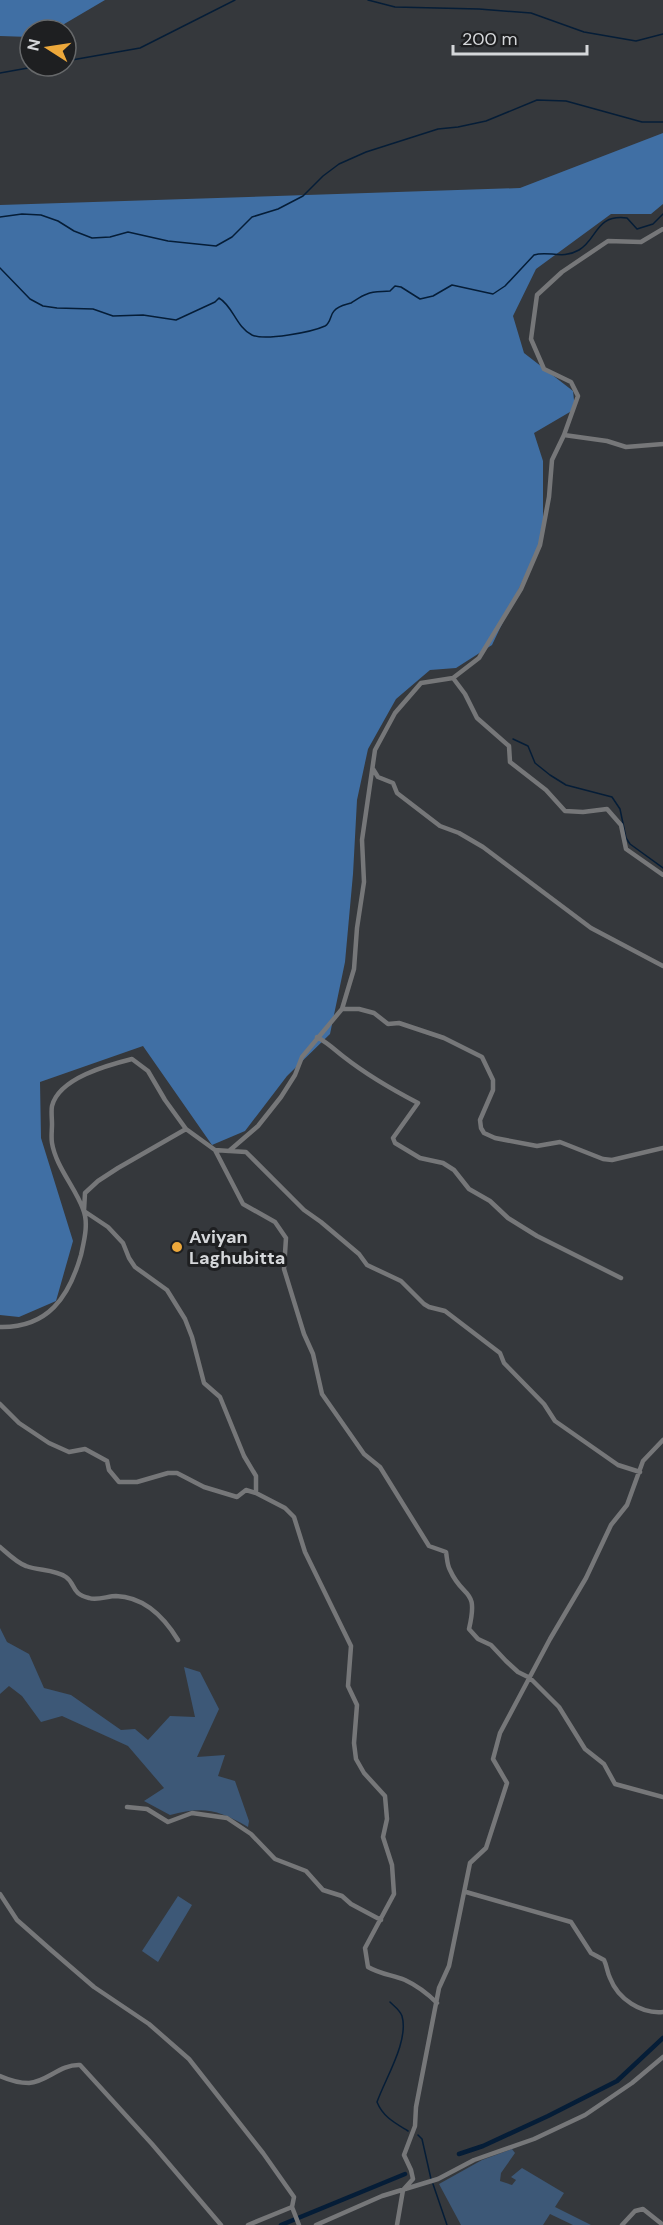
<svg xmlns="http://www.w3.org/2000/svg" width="663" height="2225" font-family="'DM Sans',sans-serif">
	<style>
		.green { fill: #3d5877 }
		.forest { fill: #406fa4 }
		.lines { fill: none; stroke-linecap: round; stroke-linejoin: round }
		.stream { stroke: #051d37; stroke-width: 1.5 }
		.canal { stroke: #051d37; stroke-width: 4.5 }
		.minor { stroke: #767779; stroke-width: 4.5 }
		.poi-dot { fill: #eda83b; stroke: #1e1f21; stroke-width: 2 }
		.labels { text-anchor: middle; stroke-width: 6; stroke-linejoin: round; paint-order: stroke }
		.poi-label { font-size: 18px; font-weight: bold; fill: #d5d7da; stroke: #1e1f21; text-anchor: start }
	</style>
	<rect width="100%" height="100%" fill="#35383c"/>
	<path class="green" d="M 0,1628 L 7,1642 L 29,1654 L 44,1688 L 71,1695 L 121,1730 L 135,1729 L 148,1740 L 170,1716 L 195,1717 L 184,1667 L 200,1672 L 219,1709 L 197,1757 L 225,1755 L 218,1776 L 235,1781 L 249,1821 L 248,1827 C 219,1810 203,1806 170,1815 L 144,1801 L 164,1788 L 128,1746 L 62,1716 L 41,1722 L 22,1696 L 9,1686 L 0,1694 Z
		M 178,1896 L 192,1905 L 158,1962 L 142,1951 Z
		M 512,2149 L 515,2153 L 501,2173 L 500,2181 L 512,2185 L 516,2180 L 511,2177 L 522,2168 L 564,2193 L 555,2207 L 591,2225 L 573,2225 L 550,2214 L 543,2225 L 461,2225 L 439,2184 L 482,2160 Z"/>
	<path class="forest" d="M 0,0 L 105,0 L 54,30 L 30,30 L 30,37 L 0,36 Z
		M 663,133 L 663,204 L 651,214 L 611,214 L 536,269 L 513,316 L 524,353 L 573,391 L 575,409 L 534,433 L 543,461 L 543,538 L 492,645 L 456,668 L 430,670 L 396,699 L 368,749 L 357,800 L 353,874 L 345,962 L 330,1034 L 287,1076 L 245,1131 L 212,1145 L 143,1046 L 40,1082 L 41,1138 L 73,1241 L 56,1301 L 19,1317 L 0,1315 L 0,205 L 520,188 Z"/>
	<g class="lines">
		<path class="stream" d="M 368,0 L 395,7 L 479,9 L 531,13 L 584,32 L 636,41 L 663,34
			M 66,61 L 140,48 L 235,0
			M 0,73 L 39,66
			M 0,217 L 22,214 L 41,215 L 58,221 L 74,231 L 92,238 L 110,237 L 128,232 L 168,241 L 216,246 L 232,237 L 252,217 L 278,209 L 303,196 L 323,176 L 339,164 L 366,152 L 438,129 L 458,127 L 486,121 L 537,100 L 566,101 L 642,122 L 663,122
			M 0,268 L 30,299 L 43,306 L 57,308 L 93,309 L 113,316 L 143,315 L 176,320 L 215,302 L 219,298 C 233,306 236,327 252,335 C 265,341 312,332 325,326 C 331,323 330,315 334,311 C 339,305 345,305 351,303 C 356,300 361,296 367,294 C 374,291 382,292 390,291 L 395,286 L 401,287 L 420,299 L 433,296 L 452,285 L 493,294 L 505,286 L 534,255 C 548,250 562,260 579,250 C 598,239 595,214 627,218 L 637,229 L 653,224 L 663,214
			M 513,739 L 528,746 L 535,763 L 550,775 L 566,785 L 612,797 L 620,809 L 626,838 L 630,844 L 663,868
			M 390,2002 C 394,2006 400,2010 402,2016 C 409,2041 386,2077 377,2102 C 383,2117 395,2123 408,2131
			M 418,2135 L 422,2139 L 431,2179
			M 433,2184 L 447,2225"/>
		<path class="canal" d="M 459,2154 L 483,2146 L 548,2116 L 617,2081 L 663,2038
			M 281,2225 L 405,2174"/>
		<path class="minor" d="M 564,435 L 607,441 L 626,447 L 663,444
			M 453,678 L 465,694 L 477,718 L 509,746 L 510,762 L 546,790 L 565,811 L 583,812 L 607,809 L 621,825 L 626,849 L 663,875
			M 373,769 L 378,777 L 393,783 L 397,793 L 440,826 L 459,833 L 483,847 L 591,928 L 663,966
			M 342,1009 L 359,1009 L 374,1013 L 388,1024 L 399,1023 L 444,1038 L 482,1057 L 493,1080 L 493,1090 L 480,1120 L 481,1128 L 484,1133 L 495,1138 L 537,1146 L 560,1142 L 603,1159 L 612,1160 L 663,1148
			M 317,1037 C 328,1043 335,1050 344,1057 C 367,1075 393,1090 418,1103 L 393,1138 L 395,1143 L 420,1158 L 443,1163 L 454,1170 L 469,1189 L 490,1201 L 508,1218 L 537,1236 L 621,1278
			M 186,1129 L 118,1168 L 98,1181 L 85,1193 L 84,1211 L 108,1227 L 123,1243 L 129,1258 L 135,1267 L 167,1290 L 185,1319 L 192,1337 L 204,1383 L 220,1397 L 244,1456 L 256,1476 L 256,1493 L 285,1508 L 294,1517 L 305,1552 L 351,1646 L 348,1686 L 357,1705 L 354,1743 L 356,1759 L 364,1773 L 385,1796 L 387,1819 L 383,1837 L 392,1865 L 394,1894 L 365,1948 L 368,1967 C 380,1974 392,1975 405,1980 C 418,1986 427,1993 437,2003
			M 215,1150 L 243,1204 L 275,1222 L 286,1238 L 284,1269 L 304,1334 L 313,1354 L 322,1394 L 364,1454 L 380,1467 L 429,1546 L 446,1552 C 447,1557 447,1565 450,1570 C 463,1600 479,1586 469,1629 L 478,1639 L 491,1645 L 506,1661 L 518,1672 L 530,1678 L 559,1707 L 585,1749 L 604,1764 L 615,1784 L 663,1797
			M 230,1151 L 246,1152 L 304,1210 L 321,1222 L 359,1254 L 367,1265 L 401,1281 L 424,1304 L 429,1307 L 445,1311 L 500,1353 L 504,1363 L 544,1404 L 555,1421 L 618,1465 L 640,1472
			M 0,1327 C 48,1328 69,1297 81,1255 C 84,1241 89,1223 83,1209 C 75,1187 56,1167 52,1143 C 51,1137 52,1130 52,1124 C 52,1119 51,1111 52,1106 C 59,1078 108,1065 132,1059 L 148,1071 L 165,1100 L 186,1129 L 215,1150 L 229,1151 L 258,1126 L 281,1097 L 295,1075 L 302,1057 L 342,1009 L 354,969 L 357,928 L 364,882 L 362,840 L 375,750 L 395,713 L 421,683 L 453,678 L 479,658 L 521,589 L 540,545 L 549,497 L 552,460 L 564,435 L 578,396 L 571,382 L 544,369 L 531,339 L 537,295 L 562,272 L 608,241 L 641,242 L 663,229
			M 0,1404 L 19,1423 L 49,1443 L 69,1452 L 85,1449 L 107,1461 L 109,1470 L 119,1482 L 137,1482 L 168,1473 L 177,1473 L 204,1487 L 237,1497 L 246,1490 L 256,1493
			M 0,1547 C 7,1553 17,1563 26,1566 C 39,1571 54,1569 66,1577 C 76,1584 71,1594 89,1598 C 97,1601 108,1596 116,1596 C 145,1597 164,1617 178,1640
			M 127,1807 L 147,1809 L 168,1822 L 192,1813 L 227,1818 L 251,1834 L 275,1859 L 306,1871 L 323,1890 L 342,1896 L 351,1904 L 381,1920
			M 466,1892 L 571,1922 L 591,1953 L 604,1960 C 607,1966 607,1972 610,1978 C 618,1999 641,2014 663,2012
			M 0,1894 L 17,1920 L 51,1950 L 94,1987 L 149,2024 L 189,2059 L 263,2153 L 294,2197 L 292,2207 L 299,2225
			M 0,2076 C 9,2080 19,2083 29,2083 C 47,2082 60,2064 80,2065 L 152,2144 L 221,2225
			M 248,2225 L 292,2207
			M 316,2225 L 382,2196 L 438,2179 L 474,2160 L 534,2139 L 585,2115 L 632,2083 L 663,2057
			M 397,2225 L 403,2190 L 413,2179 L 411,2170 L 404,2155 L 415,2126 L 416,2107 L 439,1988 L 449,1966 L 470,1863 L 486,1848 L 507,1783 L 493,1759 L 500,1733 L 550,1639 L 586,1578 L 611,1525 L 627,1505 L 643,1461 L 663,1440
			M 622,2225 L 635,2211 L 643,2209 L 663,2225"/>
	</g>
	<circle class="poi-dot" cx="177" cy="1247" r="6"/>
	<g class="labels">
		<g class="poi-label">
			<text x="189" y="1243">Aviyan<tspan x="189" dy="21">Laghubitta</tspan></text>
		</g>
	</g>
	<g transform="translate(48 48) rotate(282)"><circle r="28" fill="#1e1f21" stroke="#67696b" stroke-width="1.5"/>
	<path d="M0-4.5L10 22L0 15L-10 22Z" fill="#eda83b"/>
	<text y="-9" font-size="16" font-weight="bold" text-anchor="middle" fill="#d5d7da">N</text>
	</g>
	<path d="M453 45v9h134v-9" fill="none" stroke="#d5d7da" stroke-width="3"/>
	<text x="462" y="45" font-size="18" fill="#d5d7da" stroke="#1e1f21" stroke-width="4.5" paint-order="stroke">200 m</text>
</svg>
